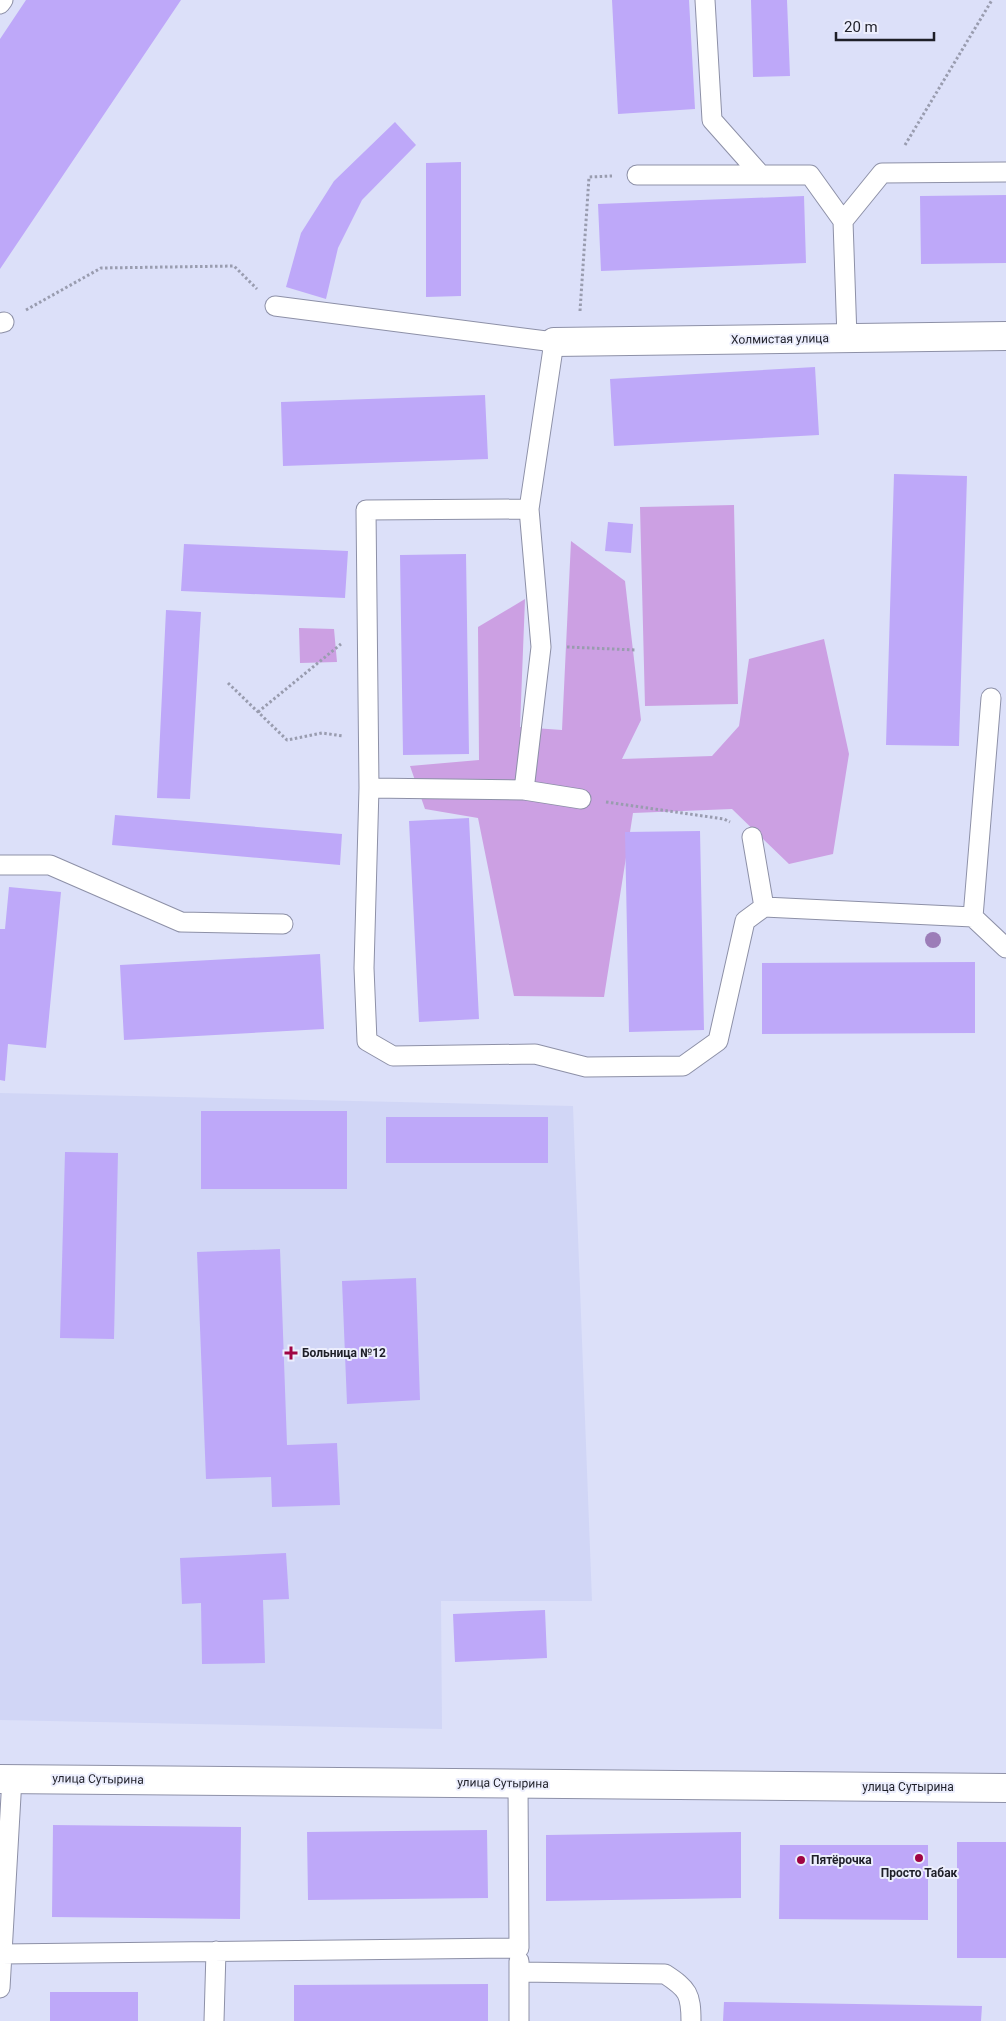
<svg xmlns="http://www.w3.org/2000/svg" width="1006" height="2021" font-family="Roboto,sans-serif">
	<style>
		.built { fill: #d1d6f6 }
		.green { fill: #cca0e3 }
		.building { fill: #bea8f9 }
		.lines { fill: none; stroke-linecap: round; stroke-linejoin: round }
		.lane-casing { stroke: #8d90a7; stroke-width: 21 }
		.street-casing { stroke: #8d90a7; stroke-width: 30 }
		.secondary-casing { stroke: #8d90a7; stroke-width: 30 }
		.path { stroke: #999caf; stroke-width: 3; stroke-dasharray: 2.5 2.5; stroke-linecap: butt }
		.lane { stroke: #fff; stroke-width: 19 }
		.street { stroke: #fff; stroke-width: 28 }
		.secondary { stroke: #fff; stroke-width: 28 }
		.tree { fill: #9c7db8 }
		.poi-dot { fill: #a00443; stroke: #eceefd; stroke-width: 2 }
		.labels { text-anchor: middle; stroke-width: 4; stroke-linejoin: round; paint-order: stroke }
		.street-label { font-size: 12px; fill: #1e1f28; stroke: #eceefd }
		.poi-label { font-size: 12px; font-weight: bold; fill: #1e1f28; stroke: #eceefd; text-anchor: start }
	</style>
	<rect width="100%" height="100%" fill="#dce0f9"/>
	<path class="built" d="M 0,1093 L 573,1106 L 592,1601 L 441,1601 L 442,1729 L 0,1720 Z"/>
	<path class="green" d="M 734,505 L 738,704 L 645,706 L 640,507 Z
		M 571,541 L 625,581 L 641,720 L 622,759 L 712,756 L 739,726 L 749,659 L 824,639 L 849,754 L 833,854 L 789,864 L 732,809 L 633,813 L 604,997 L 514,996 L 478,818 L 425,809 L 410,766 L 479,760 L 478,627 L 525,599 L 520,727 L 562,730 Z
		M 299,628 L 334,629 L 337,662 L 300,663 Z"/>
	<path class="building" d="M 26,0 L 181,0 L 0,269 L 0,39 Z
		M 612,0 L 689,0 L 695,109 L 618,114 Z
		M 751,0 L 787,0 L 790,76 L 753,77 Z
		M 395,122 L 416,145 L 362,200 L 338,248 L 326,299 L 286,287 L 301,233 L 334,181 Z
		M 461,162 L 461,296 L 426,297 L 426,163 Z
		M 1006,195 L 1006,263 L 921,264 L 920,196 Z
		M 804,196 L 806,263 L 601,271 L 598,204 Z
		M 815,367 L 819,435 L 614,446 L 610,379 Z
		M 485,395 L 488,459 L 283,466 L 281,402 Z
		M 894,474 L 967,476 L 959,746 L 886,745 Z
		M 608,522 L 633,524 L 631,553 L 605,551 Z
		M 184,544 L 348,551 L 345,598 L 181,591 Z
		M 466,554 L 469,754 L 403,755 L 400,555 Z
		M 166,610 L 201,612 L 190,799 L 157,798 Z
		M 115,815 L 342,834 L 340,865 L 112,845 Z
		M 469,818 L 479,1019 L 419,1022 L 409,821 Z
		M 700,831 L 704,1030 L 629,1032 L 625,832 Z
		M 9,887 L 61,892 L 46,1048 L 8,1044 L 5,1081 L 0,1080 L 0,929 L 5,929 Z
		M 320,954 L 324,1029 L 124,1040 L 120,965 Z
		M 975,962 L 975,1033 L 762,1034 L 762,963 Z
		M 201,1111 L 347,1111 L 347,1189 L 201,1189 Z
		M 386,1117 L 548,1117 L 548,1163 L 386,1163 Z
		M 65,1152 L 118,1153 L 114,1339 L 60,1338 Z
		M 280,1249 L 287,1445 L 337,1443 L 340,1505 L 272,1507 L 271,1477 L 206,1479 L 197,1252 Z
		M 416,1278 L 420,1400 L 347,1404 L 342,1281 Z
		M 286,1553 L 289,1599 L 263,1600 L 265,1663 L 202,1664 L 201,1603 L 182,1604 L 180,1558 Z
		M 545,1610 L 547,1658 L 455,1662 L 453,1614 Z
		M 53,1825 L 241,1827 L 240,1919 L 52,1917 Z
		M 487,1830 L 488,1898 L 308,1900 L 307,1832 Z
		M 741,1832 L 741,1898 L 546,1901 L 546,1835 Z
		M 957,1842 L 1006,1842 L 1006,1958 L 957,1958 Z
		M 780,1845 L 928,1845 L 928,1920 L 779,1919 Z
		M 488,1984 L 488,2021 L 294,2021 L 294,1985 Z
		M 50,1992 L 138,1992 L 138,2021 L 50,2021 Z
		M 724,2002 L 982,2006 L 981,2021 L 723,2021 Z"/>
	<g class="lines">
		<g class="lane-casing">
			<path id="lane" d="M 705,0 L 712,120 L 760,174
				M 0,4 L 3,0
				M 637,175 L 810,175 L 843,221 L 882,173 L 1006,172
				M 843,221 L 847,338
				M 275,306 L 554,342 L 529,509 L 541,647 L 524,790
				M 0,323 L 4,322
				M 529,509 L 366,510 L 369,788 L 524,790 L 581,799
				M 369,788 L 364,968 L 367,1041 L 393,1056 L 535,1054 L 586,1067 L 683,1066 L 718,1041 L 745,921 L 764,907
				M 752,837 L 764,907 L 973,917 L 1006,948
				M 0,865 L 50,865 L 181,922 L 283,924
				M 973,917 L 991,698
				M 2,1954 L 519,1948 L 518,1784
				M 519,1961 L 519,2021
				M 519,1972 L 665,1974 C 688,1989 691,1994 691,2021
				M 0,1988 L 12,1778
				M 214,2021 L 216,1951"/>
		</g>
		<g class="street-casing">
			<path id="street" d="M 554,342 L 1006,336"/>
		</g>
		<g class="secondary-casing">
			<path id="secondary" d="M 0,1779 L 1006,1788"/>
		</g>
		<path class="path" d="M 905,145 L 992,0
			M 26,310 L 101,268 L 234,266 L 257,289
			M 580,311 L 589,177 L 612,176
			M 567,647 L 636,650
			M 228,683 L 287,740 L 322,733 L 343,736
			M 258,712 L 341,644
			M 606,802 L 724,819 L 730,822"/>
		<use href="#lane" class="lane"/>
		<use href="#street" class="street"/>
		<use href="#secondary" class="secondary"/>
	</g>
	<circle class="tree" cx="933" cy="940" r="8"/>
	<g class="poi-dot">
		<path d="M288.5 1345.5h5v5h5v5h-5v5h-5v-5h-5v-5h5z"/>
		<circle cx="919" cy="1858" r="5"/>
		<circle cx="801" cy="1860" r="5"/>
	</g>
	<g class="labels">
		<g class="street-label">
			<text transform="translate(780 339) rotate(-1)" y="4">Холмистая улица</text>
			<text transform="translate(98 1779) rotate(1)" y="4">улица Сутырина</text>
			<text transform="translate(503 1783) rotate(1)" y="4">улица Сутырина</text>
			<text x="908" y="1791">улица Сутырина</text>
		</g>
		<g class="poi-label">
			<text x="302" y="1357">Больница №12</text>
			<text x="811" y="1864">Пятёрочка</text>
			<text x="919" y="1877" text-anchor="middle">Просто Табак</text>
		</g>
	</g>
	<path d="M836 32v8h98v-8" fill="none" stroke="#1e1f28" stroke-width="2.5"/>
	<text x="844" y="32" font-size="15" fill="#1e1f28" stroke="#eceefd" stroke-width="4" paint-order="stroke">20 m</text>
</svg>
